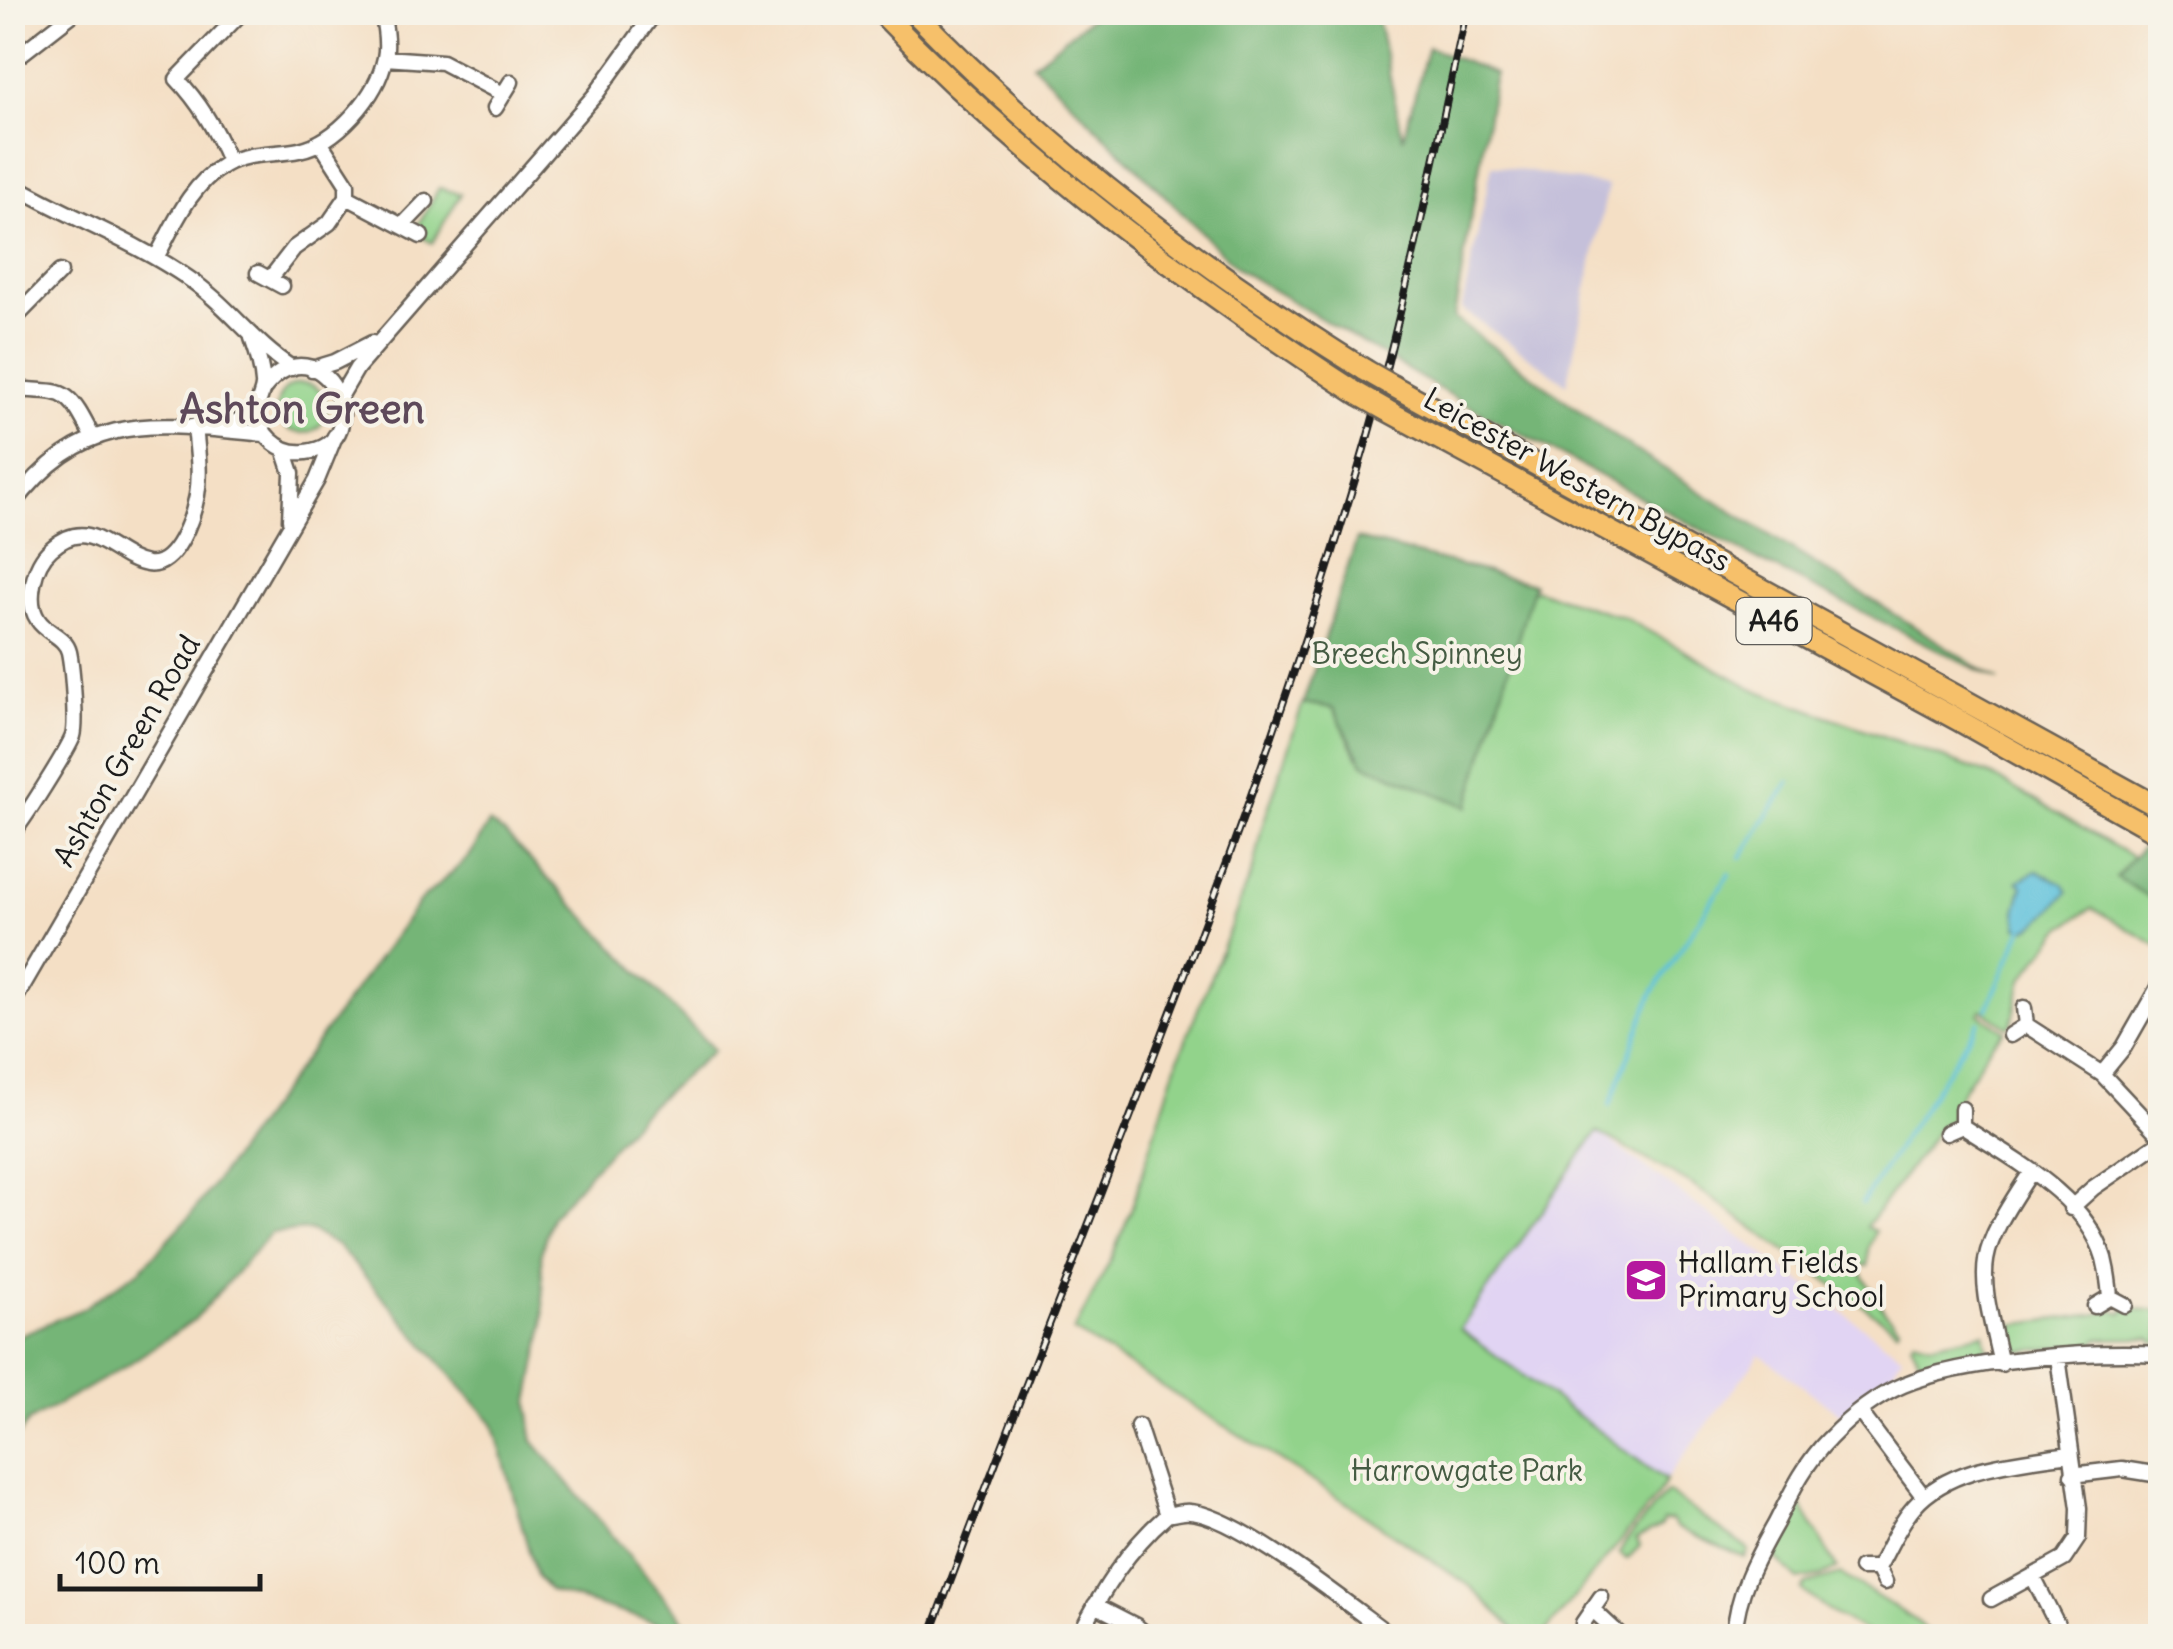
<svg xmlns="http://www.w3.org/2000/svg" width="2173" height="1649" font-family="Delius,sans-serif">
	<style>
		.built { fill: #e1d4f3 }
		.industrial { fill: #c5c0da }
		.green { fill: #92d38b; stroke: #577854; stroke-width: 2.5 }
		.forest { fill: #75b577; stroke: #48684a; stroke-width: 2.5 }
		.water { fill: #5dc1db; stroke: #3c6e7c; stroke-width: 2.5 }
		.lines { fill: none; stroke-linecap: round; stroke-linejoin: round }
		.stream { stroke: #5dc1db; stroke-width: 4 }
		.minor-casing { stroke: #686057; stroke-width: 19 }
		.highway-casing { stroke: #686057; stroke-width: 25 }
		.minor { stroke: #fff; stroke-width: 14 }
		.highway { stroke: #f6c06b; stroke-width: 20 }
		.rail-casing { stroke: #1c1c1c; stroke-width: 8 }
		.rail { stroke: #f7f3e8; stroke-width: 4; stroke-dasharray: 11; stroke-linecap: butt }
		.highway-bridge-casing { stroke: #686057; stroke-width: 25; stroke-linecap: butt }
		.highway-bridge { stroke: #f6c06b; stroke-width: 20 }
		.labels { text-anchor: middle; stroke-width: 8; stroke-linejoin: round; paint-order: stroke }
		.shield { fill: #f7f3e8; stroke: #5e5c59; stroke-width: 2.5 }
		.shield-label { font-size: 28px; font-weight: bold; fill: #1c1c1c }
		.street-label { font-size: 30px; fill: #1c1c1c; stroke: #f7f3e8 }
		.park-label { font-size: 30px; fill: #455c43; stroke: #f7f3e8 }
		.poi-label { font-size: 30px; fill: #1c1c1c; stroke: #f7f3e8; text-anchor: start }
		.district-label { font-size: 40px; font-weight: bold; fill: #5e495a; stroke: #f7f3e8 }
	</style>
	<rect width="100%" height="100%" fill="#f7f3e8"/>
	<filter id="ink" filterUnits="userSpaceOnUse"><feTurbulence type="fractalNoise" baseFrequency=".01" numOctaves="2"/><feDisplacementMap in="SourceGraphic" scale="20" xChannelSelector="R" yChannelSelector="G"/><feConvolveMatrix kernelMatrix="1 2 1 2 8 2 1 2 1" color-interpolation-filters="sRGB"/></filter>
	<filter id="wash" filterUnits="userSpaceOnUse"><feTurbulence type="fractalNoise" baseFrequency=".0048" numOctaves="4" result="noise"/><feDisplacementMap in="SourceGraphic" scale="40" xChannelSelector="R" yChannelSelector="G"/><feGaussianBlur stdDeviation="2.25" result="paint"/><feColorMatrix in="noise" values="0 0 0 0 0 0 0 0 0 0 0 0 0 0 0 0 0 1.4 0 .05"/><feComposite in="paint" operator="in"/></filter>
	<g filter="url(#wash)">
		<rect width="100%" height="100%" fill="#f4dfc5"/>
		<path class="built" d="M 1597,1132 L 1902,1356 L 1887,1380 L 1841,1415 L 1760,1354 L 1665,1481 L 1460,1329 Z"/>
		<path class="industrial" d="M 1492,165 L 1608,186 L 1567,384 L 1462,309 Z"/>
		<path class="green" d="M 439,188 L 461,194 L 432,243 L 414,232 Z
			M277 408a25 25 0 1 1 50 0a25 25 0 1 1-50 0Z
			M 1530,588 L 1623,617 L 1756,690 L 1993,776 L 2134,858 L 2117,877 L 2160,904 L 2160,947 L 2092,908 L 2062,928 L 2022,980 L 2012,1024 L 2008,1027 L 1982,1010 L 1979,1014 L 2005,1031 L 1992,1044 L 1960,1094 L 1952,1119 L 1940,1127 L 1866,1227 L 1875,1231 L 1868,1249 L 1868,1266 L 1856,1264 L 1884,1311 L 1899,1327 L 1897,1330 L 1693,1185 L 1597,1132 L 1460,1329 L 1665,1480 L 1667,1478 L 1656,1498 L 1542,1636 L 1521,1636 L 1470,1586 L 1335,1495 L 1074,1331 L 1111,1259 L 1131,1210 L 1175,1068 L 1253,869 L 1262,827 L 1303,703 L 1333,707 L 1357,756 L 1468,807 Z
			M 2126,1308 L 2160,1311 L 2160,1343 L 2155,1343 L 2150,1338 L 2098,1339 L 2093,1344 L 2013,1352 L 2008,1347 L 2002,1326 L 2098,1314 L 2109,1309 L 2122,1314 Z
			M 1984,1333 L 1988,1352 L 1983,1358 L 1930,1367 L 1922,1365 L 1911,1343 L 1914,1339 L 1932,1344 Z
			M 1667,1492 L 1749,1550 L 1745,1558 L 1677,1528 L 1671,1520 L 1663,1521 L 1661,1526 L 1636,1539 L 1640,1546 L 1627,1559 L 1619,1553 L 1625,1542 Z
			M 1799,1502 L 1837,1568 L 1821,1576 L 1798,1580 L 1771,1554 Z
			M 1841,1574 L 1915,1620 L 1932,1636 L 1874,1636 L 1827,1610 L 1802,1590 L 1806,1584 Z"/>
		<path class="forest" d="M 1098,12 L 1376,13 L 1403,138 L 1428,47 L 1495,74 L 1454,318 L 1619,440 L 1999,680 L 1758,560 L 1460,401 L 1239,270 L 1033,64 Z
			M 1357,539 L 1534,584 L 1468,807 L 1363,763 L 1333,708 L 1303,703 Z
			M 489,823 L 505,834 L 714,1050 L 643,1112 L 551,1217 L 541,1253 L 544,1325 L 529,1402 L 533,1441 L 696,1635 L 550,1591 L 536,1576 L 493,1423 L 339,1247 L 309,1230 L 271,1233 L 194,1320 L 124,1367 L 28,1422 L 13,1444 L 13,1338 L 82,1309 L 141,1269 L 190,1216 L 420,901 L 469,857 Z
			M 2149,839 L 2160,846 L 2160,904 L 2116,877 Z"/>
		<path class="water" d="M 2037,871 L 2063,883 L 2068,892 L 2038,923 L 2026,929 L 2018,927 L 2016,911 L 2023,885 L 2018,881 Z"/>
		<g class="lines">
			<path class="stream" d="M 1741,857 L 1789,782
				M 1987,1009 L 2023,928
				M 1610,1105 L 1652,994 L 1729,874
				M 1862,1203 L 1979,1022"/>
		</g>
	</g>
	<g filter="url(#ink)">
		<g class="lines">
			<g class="minor-casing">
				<path id="minor" d="M 385,58 L 442,62 L 503,94
					M 12,61 L 75,12
					M 495,108 L 511,82
					M 229,161 C 216,130 200,103 177,79 L 242,12
					M 12,184 C 70,218 133,240 188,278 C 227,304 253,343 292,368
					M 347,197 L 421,236
					M 402,226 L 426,201
					M 157,256 C 175,223 190,185 224,165 C 245,152 276,155 299,150 C 337,142 377,96 385,58 C 388,44 385,26 382,12
					M 258,273 L 282,286
					M 270,279 L 294,248 L 329,223 L 347,197 L 347,184 L 320,142
					M 12,321 L 60,272
					M 252,338 C 257,352 262,367 263,383 C 264,391 259,397 258,405 C 254,433 280,455 306,452 C 383,443 321,316 264,388
					M 312,369 L 335,362 L 372,343
					M 12,389 C 67,393 66,385 93,438
					M 340,397 L 357,368 L 596,94 L 655,12
					M 224,430 L 258,408
					M 284,449 L 292,473 L 290,520
					M 12,506 C 87,407 156,424 265,434
					M 12,833 C 21,825 69,748 73,736 C 77,723 72,666 69,652 C 65,636 46,633 38,620 C 25,601 34,564 51,549 C 91,513 111,558 147,564 C 176,569 193,517 197,495 C 201,473 197,449 195,426
					M 12,1004 L 317,480 L 335,436
					M 2026,1025 L 2102,1074 L 2160,1136
					M 2010,1035 L 2026,1025 L 2024,1008
					M 2102,1074 L 2124,1047 L 2160,984
					M 1962,1126 C 2012,1159 2085,1195 2104,1258 C 2107,1270 2109,1284 2110,1297
					M 1946,1133 L 1962,1126 L 1962,1109
					M 2071,1208 L 2093,1188 L 2160,1142
					M 2095,1306 L 2110,1297 L 2125,1305
					M 2001,1364 C 1978,1263 1973,1260 2031,1172
					M 1860,1412 L 1924,1497
					M 2072,1475 L 2122,1469 L 2160,1475
					M 1167,1515 C 1174,1514 1183,1511 1190,1512 C 1237,1515 1350,1606 1391,1636
					M 1861,1568 L 1878,1568 L 1885,1582
					M 1878,1568 C 1889,1548 1899,1524 1914,1507 C 1950,1465 2019,1462 2069,1454
					M 2033,1577 L 2063,1636
					M 1991,1599 L 2064,1559 L 2078,1538 L 2079,1508 L 2058,1357
					M 1095,1605 L 1136,1626 L 1148,1636
					M 1592,1609 L 1621,1636
					M 1583,1623 L 1601,1597
					M 1079,1636 C 1103,1589 1127,1550 1167,1515 L 1138,1426
					M 1734,1636 C 1737,1593 1755,1560 1776,1523 C 1791,1493 1805,1463 1829,1439 C 1850,1417 1875,1397 1903,1385 C 1965,1359 2093,1350 2160,1354"/>
			</g>
			<g class="highway-casing">
				<path id="highway" d="M 881,12 C 1023,160 1187,283 1358,394
					M 914,12 C 1048,150 1202,269 1365,370
					M 1393,386 L 2160,808
					M 1386,410 L 1958,720 L 2160,834"/>
			</g>
			<use href="#minor" class="minor"/>
			<use href="#highway" class="highway"/>
			<g class="rail-casing">
				<path id="rail" d="M 930,1636 C 1078,1236 1251,843 1369,432 C 1408,294 1435,153 1466,12"/>
			</g>
			<use href="#rail" class="rail"/>
			<g class="highway-bridge-casing">
				<path id="highway-bridge" d="M 1365,370 L 1393,386
					M 1358,394 L 1386,410"/>
			</g>
			<use href="#highway-bridge" class="highway-bridge"/>
		</g>
	</g>
	<defs>
		<g id="school-square" transform="scale(2.25)"><rect x="-9" y="-9" width="18" height="18" rx="4" fill="#b5179e" stroke="#f7f3e8"/><path d="M0-5L7-2L0 1L-7-2ZM-4 1L0 2.5L4 1V4Q0 6-4 4Z" fill="#fff"/></g>
	</defs>
	<g fill-rule="evenodd">
		<use href="#school-square" x="1646" y="1280"/>
	</g>
	<g class="labels">
		<rect class="shield" x="1736.5" y="598" width="75" height="46" rx="8"/>
		<g class="shield-label">
			<text x="1774" y="631">A46</text>
		</g>
		<g class="street-label">
			<text transform="translate(1577 480) rotate(29)" y="10">Leicester Western Bypass</text>
			<text transform="translate(127 751) rotate(-60)" y="10">Ashton Green Road</text>
		</g>
		<g class="park-label">
			<text x="1417" y="664">Breech Spinney</text>
			<text x="1467" y="1481">Harrowgate Park</text>
		</g>
		<g class="poi-label">
			<text x="1678" y="1273">Hallam Fields<tspan x="1678" dy="34">Primary School</tspan></text>
		</g>
		<g class="district-label">
			<text x="302" y="423">Ashton Green</text>
		</g>
	</g>
	<rect width="2173" height="1649" fill="none" stroke="#f7f3e8" stroke-width="50"/>
	<path d="M60 1574v15h200v-15" fill="none" stroke="#1c1c1c" stroke-width="5"/>
	<text x="75" y="1574" font-size="30" fill="#1c1c1c" stroke="#f7f3e8" stroke-width="8" paint-order="stroke">100 m</text>
</svg>
